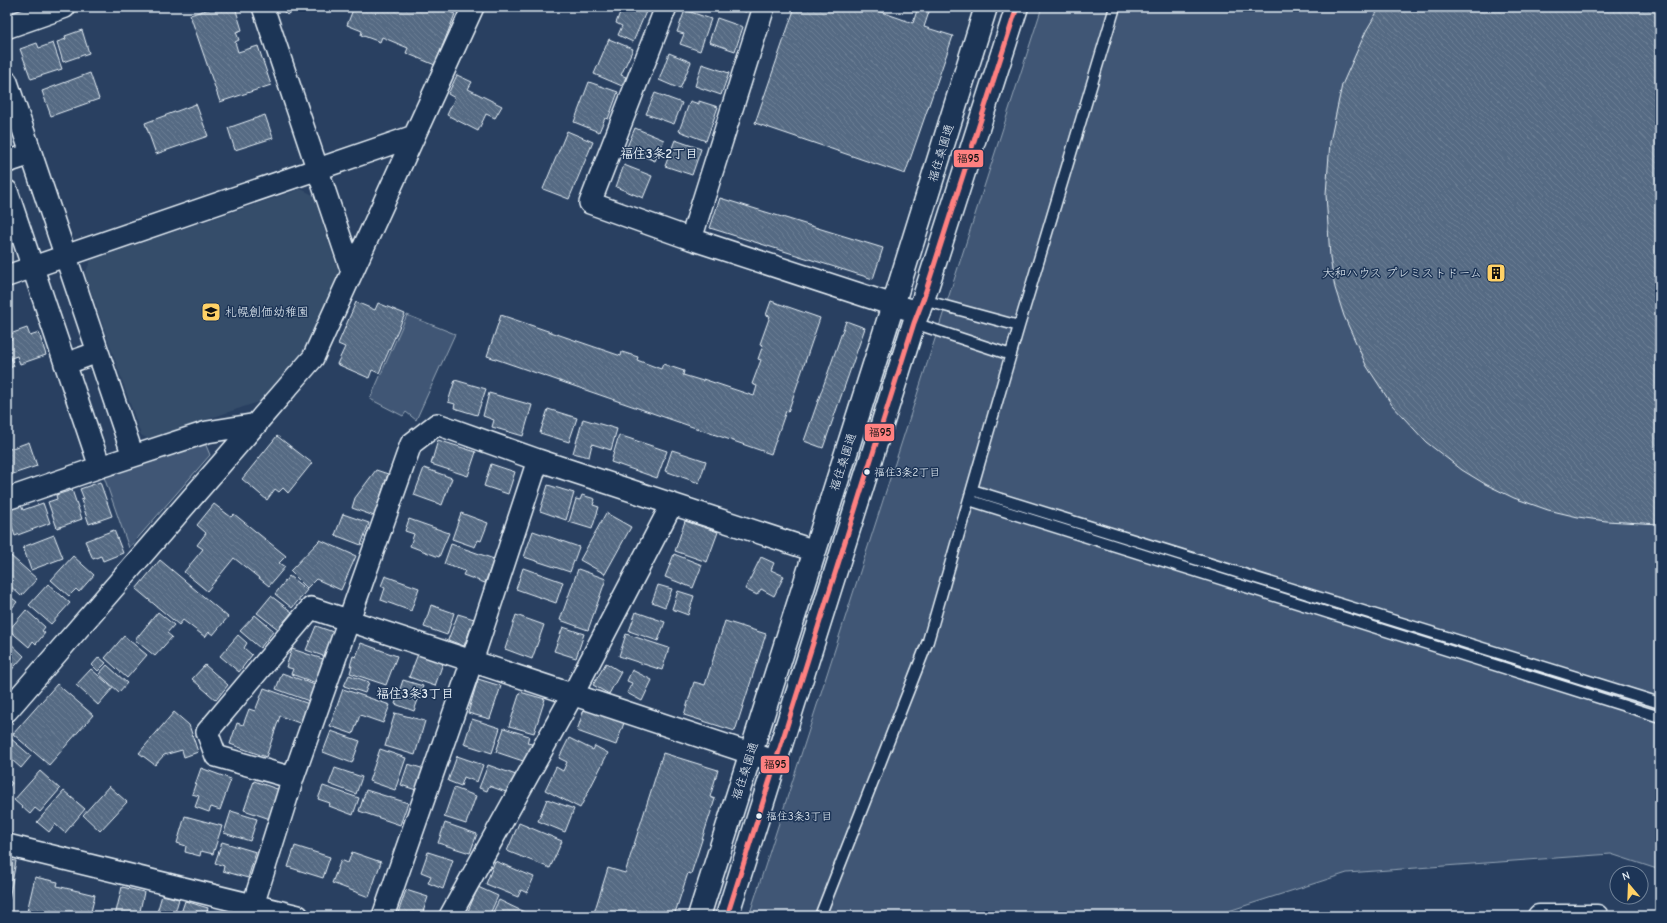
<svg xmlns="http://www.w3.org/2000/svg" width="1667" height="923" font-family="'Comic Neue','Klee One',sans-serif">
	<style>
		.built { fill: #364d6b }
		.green { fill: #415774; stroke: #94a4b6 }
		.building { fill: url(#building-back-hatch); stroke: #e8f1f8 }
		.lines { fill: none; stroke-linecap: round; stroke-linejoin: round }
		.service-casing { stroke: #e8f1f8; stroke-width: 13 }
		.minor-casing { stroke: #e8f1f8; stroke-width: 24 }
		.tertiary-casing { stroke: #e8f1f8; stroke-width: 25 }
		.primary-casing { stroke: #e8f1f8; stroke-width: 25 }
		.service { stroke: #1d3557; stroke-width: 10 }
		.minor { stroke: #1d3557; stroke-width: 21 }
		.tertiary { stroke: #1d3557; stroke-width: 22 }
		.primary { stroke: #1d3557; stroke-width: 22 }
		.bus-1-casing { stroke: #1d3557; stroke-width: 8 }
		.bus-1 { stroke: #ff8080; stroke-width: 5 }
		.bus-dot { fill: #e8f1f8; stroke: #1d3557; stroke-width: 1.5 }
		.labels { text-anchor: middle; stroke-width: 3; stroke-linejoin: round; paint-order: stroke }
		.bus-label { font-size: 11px; fill: #e8f1f8; stroke: #1d3557; text-anchor: start }
		.street-label { font-size: 12px; fill: #e8f1f8; stroke: #1d3557 }
		.poi-label { font-size: 12px; fill: #e8f1f8; stroke: #1d3557; text-anchor: end }
		.neighbourhood-label { font-size: 13px; font-weight: bold; fill: #e8f1f8; stroke: #1d3557 }
		.line-badge { stroke: #1d3557; stroke-width: 1.5 }
		.pale-badge-label { font-size: 11px; text-anchor: middle; font-weight: bold; fill: #111 }
	</style>
	<defs>
		<pattern id="building-back-hatch" width="6" height="6" patternUnits="userSpaceOnUse"><rect width="6" height="6" fill="#556a83"/><path d="M-1 5l2 2M0 0l6 6M5-1l2 2" fill="none" stroke="#6d8095"/></pattern>
	</defs>
	<rect width="100%" height="100%" fill="#294061"/>
	<filter id="ink" filterUnits="userSpaceOnUse"><feTurbulence type="fractalNoise" baseFrequency=".025" numOctaves="2"/><feDisplacementMap in="SourceGraphic" scale="8" xChannelSelector="R" yChannelSelector="G"/><feConvolveMatrix kernelMatrix="1 2 1 2 8 2 1 2 1" color-interpolation-filters="sRGB"/></filter>
	<g filter="url(#ink)">
		<path class="built" d="M 301,189 L 313,195 L 339,274 L 307,350 L 264,400 L 149,439 L 141,435 L 85,274 L 91,260 Z"/>
		<path class="green" d="M 1042,7 L 1660,7 L 1660,870 L 1611,854 L 1347,873 L 1213,916 L 749,916 Z
			M 407,315 L 455,334 L 416,420 L 406,412 L 403,416 L 370,399 Z
			M 205,443 L 210,455 L 129,548 L 104,477 Z"/>
		<path class="building" d="M 215,7 L 235,7 L 242,30 L 236,32 L 239,40 L 235,42 L 238,52 L 258,46 L 271,85 L 220,102 L 190,15 Z
			M 279,7 L 296,7 L 287,15 Z
			M 354,7 L 428,7 L 435,10 L 436,7 L 449,7 L 448,11 L 455,14 L 435,65 L 406,53 L 408,48 L 382,37 L 380,42 L 361,35 L 362,31 L 347,25 Z
			M 622,7 L 648,7 L 633,42 L 618,35 L 622,26 L 616,23 Z
			M 731,7 L 748,7 L 746,12 Z
			M 795,7 L 867,7 L 913,23 L 918,7 L 924,7 L 930,9 L 924,27 L 953,36 L 905,174 L 755,123 Z
			M 1380,7 L 1660,7 L 1660,524 L 1606,521 L 1578,517 L 1548,510 L 1514,498 L 1485,484 L 1462,470 L 1426,442 L 1392,405 L 1366,365 L 1344,316 L 1335,288 L 1330,258 L 1326,194 L 1330,142 L 1342,85 L 1366,31 Z
			M 685,10 L 711,19 L 700,51 L 680,44 L 684,34 L 677,32 Z
			M 717,18 L 743,27 L 735,51 L 709,42 Z
			M 82,30 L 89,53 L 63,62 L 57,42 L 66,39 L 65,36 Z
			M 609,39 L 633,49 L 621,75 L 626,77 L 622,86 L 594,74 Z
			M 37,43 L 39,48 L 53,43 L 62,69 L 31,79 L 20,49 Z
			M 669,53 L 691,62 L 680,89 L 659,80 Z
			M 702,64 L 729,73 L 721,95 L 695,86 Z
			M 90,73 L 99,99 L 51,116 L 42,91 Z
			M 457,75 L 472,82 L 468,89 L 502,106 L 495,118 L 486,114 L 478,131 L 447,115 L 455,98 L 448,94 Z
			M 589,82 L 618,92 L 608,119 L 605,118 L 599,132 L 574,122 Z
			M 655,93 L 682,103 L 674,124 L 646,114 Z
			M 690,101 L 699,104 L 699,101 L 718,107 L 706,141 L 679,131 Z
			M 196,104 L 208,136 L 156,154 L 145,123 Z
			M 265,115 L 273,138 L 235,150 L 228,128 Z
			M 635,128 L 664,140 L 655,161 L 626,149 Z
			M 567,131 L 593,142 L 569,199 L 543,189 Z
			M 675,140 L 701,149 L 692,175 L 665,166 Z
			M 624,165 L 652,176 L 643,198 L 616,187 Z
			M 720,198 L 883,248 L 873,279 L 710,228 Z
			M 771,301 L 820,318 L 788,412 L 786,411 L 771,454 L 487,356 L 501,315 L 621,356 L 622,352 L 638,357 L 637,360 L 661,369 L 663,364 L 684,371 L 683,375 L 703,381 L 703,379 L 754,396 L 757,386 L 752,384 L 761,360 L 758,359 L 763,345 L 760,344 L 770,316 L 766,315 Z
			M 356,302 L 375,310 L 378,303 L 405,314 L 379,373 L 372,370 L 369,378 L 337,364 L 345,347 L 338,344 Z
			M 846,321 L 865,328 L 823,448 L 804,441 Z
			M 27,328 L 30,336 L 39,333 L 46,355 L 20,364 L 17,356 L 11,358 L 14,366 L 7,369 L 7,341 L 12,339 L 10,334 Z
			M 455,380 L 486,389 L 477,415 L 454,408 L 455,404 L 448,402 Z
			M 489,393 L 532,405 L 523,436 L 492,427 L 494,420 L 483,416 Z
			M 548,409 L 577,418 L 569,442 L 540,433 Z
			M 583,419 L 617,429 L 611,450 L 592,444 L 589,457 L 573,453 Z
			M 619,435 L 667,451 L 657,478 L 611,462 Z
			M 277,436 L 312,463 L 288,493 L 283,488 L 279,492 L 275,489 L 267,500 L 242,479 Z
			M 438,440 L 476,452 L 468,476 L 431,464 Z
			M 29,442 L 37,466 L 7,476 L 7,450 Z
			M 672,450 L 706,461 L 699,483 L 665,471 Z
			M 491,464 L 515,472 L 508,494 L 484,486 Z
			M 424,468 L 452,478 L 442,505 L 414,495 Z
			M 376,470 L 388,474 L 374,516 L 352,508 L 355,498 Z
			M 100,482 L 112,516 L 89,524 L 81,500 L 84,499 L 80,489 Z
			M 548,485 L 574,493 L 566,520 L 540,511 Z
			M 72,490 L 82,519 L 57,528 L 48,502 L 57,499 L 56,495 Z
			M 582,495 L 595,499 L 593,505 L 599,507 L 592,529 L 569,522 L 576,499 L 580,500 Z
			M 43,503 L 50,523 L 15,536 L 7,511 L 21,505 L 23,510 Z
			M 214,504 L 231,517 L 234,514 L 286,556 L 279,563 L 285,567 L 269,586 L 234,558 L 207,591 L 184,572 L 203,549 L 197,545 L 206,533 L 197,525 Z
			M 461,513 L 488,523 L 481,541 L 478,540 L 475,547 L 452,539 Z
			M 606,513 L 631,527 L 605,574 L 580,560 Z
			M 343,514 L 369,523 L 361,545 L 335,535 Z
			M 409,519 L 449,533 L 439,557 L 410,546 L 414,534 L 405,531 Z
			M 685,521 L 718,532 L 707,562 L 675,551 Z
			M 114,530 L 123,553 L 103,561 L 101,556 L 93,559 L 85,541 Z
			M 533,531 L 579,547 L 570,572 L 524,557 Z
			M 54,535 L 63,558 L 31,570 L 23,547 Z
			M 320,540 L 356,556 L 341,590 L 316,579 L 307,588 L 290,571 Z
			M 451,544 L 494,559 L 485,583 L 463,575 L 465,571 L 444,564 Z
			M 674,554 L 702,565 L 693,588 L 665,577 Z
			M 11,556 L 37,579 L 21,596 L 7,583 L 7,561 Z
			M 73,556 L 94,575 L 79,592 L 76,589 L 69,596 L 51,580 Z
			M 761,557 L 774,563 L 771,570 L 784,576 L 774,596 L 761,589 L 757,595 L 745,589 Z
			M 160,560 L 228,617 L 213,635 L 209,632 L 205,637 L 183,620 L 179,625 L 136,589 Z
			M 523,568 L 563,582 L 556,603 L 516,589 Z
			M 578,569 L 606,579 L 588,630 L 560,620 Z
			M 289,576 L 307,590 L 292,608 L 275,594 Z
			M 385,576 L 419,588 L 411,611 L 381,600 L 385,588 L 381,586 Z
			M 48,584 L 70,603 L 51,624 L 29,605 Z
			M 658,585 L 672,589 L 665,607 L 652,602 Z
			M 678,591 L 694,596 L 688,615 L 672,609 Z
			M 7,594 L 17,602 L 7,614 Z
			M 271,596 L 292,612 L 278,629 L 257,613 Z
			M 431,605 L 454,613 L 447,635 L 424,627 Z
			M 26,610 L 45,627 L 42,631 L 45,633 L 36,644 L 33,641 L 29,647 L 9,630 Z
			M 158,612 L 174,625 L 167,633 L 172,637 L 155,656 L 135,640 Z
			M 636,612 L 665,622 L 658,641 L 629,631 Z
			M 458,614 L 474,619 L 464,646 L 448,640 Z
			M 255,615 L 274,631 L 260,648 L 240,631 Z
			M 516,615 L 544,625 L 532,659 L 505,649 Z
			M 725,621 L 766,634 L 735,731 L 684,715 L 694,682 L 705,685 Z
			M 316,626 L 339,634 L 329,658 L 306,650 Z
			M 563,627 L 584,634 L 576,658 L 554,651 Z
			M 626,634 L 669,648 L 662,670 L 619,656 Z
			M 238,635 L 247,643 L 244,648 L 252,655 L 239,672 L 220,656 Z
			M 124,636 L 147,655 L 127,678 L 105,658 Z
			M 7,640 L 24,656 L 7,675 Z
			M 361,643 L 397,656 L 386,685 L 350,673 L 352,666 L 350,666 L 353,656 L 356,657 Z
			M 292,649 L 326,660 L 319,684 L 291,674 L 293,669 L 286,667 Z
			M 418,654 L 443,663 L 435,686 L 409,677 Z
			M 99,657 L 106,663 L 98,671 L 92,665 Z
			M 606,663 L 621,672 L 609,694 L 593,685 Z
			M 107,665 L 127,683 L 119,692 L 99,674 Z
			M 205,665 L 228,685 L 216,700 L 192,679 Z
			M 91,669 L 113,688 L 98,705 L 76,685 Z
			M 632,670 L 652,680 L 642,701 L 627,693 L 632,683 L 627,681 Z
			M 282,673 L 315,685 L 309,701 L 276,689 Z
			M 349,675 L 369,682 L 365,693 L 344,686 Z
			M 478,679 L 501,686 L 490,719 L 468,713 Z
			M 403,680 L 423,686 L 414,711 L 395,704 Z
			M 57,684 L 93,715 L 49,765 L 13,734 Z
			M 264,688 L 312,705 L 305,725 L 280,716 L 266,757 L 230,744 L 237,723 L 243,725 L 249,709 L 255,711 Z
			M 343,689 L 390,705 L 383,723 L 360,715 L 353,734 L 330,726 Z
			M 520,692 L 545,699 L 534,733 L 509,726 Z
			M 584,709 L 624,723 L 616,745 L 577,731 Z
			M 174,712 L 189,725 L 198,752 L 184,757 L 182,750 L 164,755 L 155,765 L 139,753 Z
			M 395,713 L 425,721 L 415,755 L 385,746 Z
			M 472,719 L 500,728 L 492,753 L 464,744 Z
			M 504,728 L 529,736 L 527,743 L 532,744 L 526,762 L 496,752 Z
			M 331,731 L 360,741 L 352,763 L 323,752 Z
			M 9,737 L 31,756 L 21,768 L 12,760 L 7,766 L 7,740 Z
			M 569,738 L 593,750 L 595,746 L 608,753 L 580,808 L 545,790 L 556,767 L 563,771 L 567,762 L 559,758 Z
			M 380,749 L 406,758 L 395,790 L 369,781 Z
			M 663,753 L 718,770 L 710,797 L 715,799 L 691,874 L 688,873 L 674,916 L 593,916 L 608,868 L 625,873 Z
			M 457,756 L 483,765 L 477,782 L 464,777 L 461,786 L 448,781 Z
			M 408,764 L 428,770 L 422,792 L 401,785 Z
			M 488,765 L 516,775 L 509,793 L 489,786 L 487,791 L 479,788 Z
			M 201,768 L 231,779 L 220,810 L 211,807 L 209,812 L 195,807 L 199,796 L 192,794 Z
			M 335,768 L 362,777 L 356,794 L 329,784 Z
			M 40,771 L 60,789 L 40,812 L 35,808 L 30,814 L 14,800 Z
			M 7,779 L 12,783 L 7,790 Z
			M 254,781 L 280,790 L 270,819 L 244,810 Z
			M 109,786 L 127,802 L 100,831 L 83,815 Z
			M 323,786 L 359,798 L 353,815 L 329,806 L 330,803 L 318,799 Z
			M 454,788 L 476,796 L 466,824 L 444,817 Z
			M 366,790 L 408,803 L 400,825 L 359,811 Z
			M 64,791 L 85,809 L 65,833 L 55,824 L 49,832 L 37,822 Z
			M 547,799 L 574,809 L 565,832 L 538,821 Z
			M 231,811 L 257,819 L 250,841 L 224,833 Z
			M 185,816 L 222,826 L 213,854 L 201,851 L 200,856 L 185,852 L 186,846 L 177,843 Z
			M 445,823 L 477,834 L 470,853 L 438,843 Z
			M 519,823 L 562,841 L 550,868 L 507,851 Z
			M 222,842 L 256,852 L 248,878 L 223,871 L 224,866 L 215,863 Z
			M 295,846 L 330,857 L 323,878 L 288,867 Z
			M 352,852 L 381,862 L 369,897 L 332,883 L 341,860 L 348,863 Z
			M 428,852 L 453,860 L 443,889 L 428,883 L 431,876 L 421,872 Z
			M 7,859 L 16,861 L 9,899 L 7,898 Z
			M 495,861 L 534,877 L 527,893 L 521,890 L 518,897 L 486,884 Z
			M 35,877 L 58,882 L 57,886 L 95,895 L 90,916 L 26,916 Z
			M 122,887 L 144,892 L 139,916 L 115,916 Z
			M 478,887 L 498,896 L 489,916 L 466,916 Z
			M 406,890 L 428,897 L 423,912 L 433,916 L 397,916 Z
			M 162,895 L 179,899 L 174,916 L 156,916 Z
			M 499,900 L 524,912 L 522,916 L 491,916 Z
			M 185,901 L 208,908 L 206,916 L 180,916 Z"/>
		<g class="lines">
			<g class="service-casing">
				<path id="service" d="M 923,300 L 1019,326
					M 914,323 L 1011,355
					M 972,490 L 1660,703
					M 969,500 L 1660,717
					M 820,916 L 928,641 L 1019,326 L 1115,7"/>
			</g>
			<g class="minor-casing">
				<path id="minor" d="M 263,7 L 352,272
					M 666,7 L 590,203 L 691,239 L 893,305 L 919,312
					M 7,82 L 133,456
					M 7,162 L 31,154
					M 7,191 L 100,467
					M 691,239 L 764,7
					M 7,276 L 414,136
					M 65,364 L 98,352
					M 7,499 L 100,467 L 207,432 L 257,424
					M 7,711 L 313,358 L 473,7
					M 293,778 L 216,756 L 207,732 L 311,608 L 777,762
					M 7,845 L 298,916
					M 253,905 L 293,778 L 411,444 L 437,424 L 538,460 L 815,551
					M 383,916 L 472,661 L 538,460
					M 450,916 L 573,694 L 672,504"/>
			</g>
			<g class="tertiary-casing">
				<path id="tertiary" d="M 7,27 L 64,7"/>
			</g>
			<g class="primary-casing">
				<path id="primary" d="M 699,916 L 893,305 L 986,7
					M 727,916 L 914,323 L 923,300 L 1017,7
					M 1539,916 L 1597,916"/>
			</g>
			<use href="#service" class="service"/>
			<use href="#minor" class="minor"/>
			<use href="#tertiary" class="tertiary"/>
			<use href="#primary" class="primary"/>
			<g class="bus-1-casing">
				<path id="bus-1" d="M 727,916 L 914,323 L 923,300 L 1017,7
					M 1539,916 L 1597,916"/>
			</g>
			<use href="#bus-1" class="bus-1"/>
		</g>
	</g>
	<defs>
		<g id="building-square" transform="scale(1)"><rect x="-9" y="-9" width="18" height="18" rx="4" fill="#ffd166" stroke="#1d3557"/><path d="M-4-6H4V6H1V3H-1V6H-4ZM-2.5-4.3h1.7v1.8h-1.7ZM.8-4.3h1.7v1.8H.8ZM-2.5-1h1.7V.8h-1.7ZM.8-1h1.7V.8H.8Z" fill="#111"/></g>
		<g id="school-square" transform="scale(1)"><rect x="-9" y="-9" width="18" height="18" rx="4" fill="#ffd166" stroke="#1d3557"/><path d="M0-5L7-2L0 1L-7-2ZM-4 1L0 2.5L4 1V4Q0 6-4 4Z" fill="#111"/></g>
	</defs>
	<g fill-rule="evenodd">
		<use href="#building-square" x="1496" y="273"/>
		<use href="#school-square" x="211" y="312"/>
	</g>
	<g class="bus-dot">
		<circle cx="867" cy="472" r="3.5"/>
		<circle cx="759" cy="816" r="3.5"/>
	</g>
	<g class="labels">
		<g class="bus-label">
			<text x="874" y="476">福住3条2丁目</text>
			<text x="766" y="820">福住3条3丁目</text>
		</g>
		<g class="street-label">
			<text transform="translate(941 153) rotate(-73)" y="4">福住桑園通</text>
			<text transform="translate(843 462) rotate(-72)" y="4">福住桑園通</text>
			<text transform="translate(745 771) rotate(-72)" y="4">福住桑園通</text>
		</g>
		<g class="poi-label">
			<text x="1482" y="277">大和ハウス プレミストドーム</text>
			<text x="225" y="316" text-anchor="start">札幌創価幼稚園</text>
		</g>
		<g class="neighbourhood-label">
			<text x="659" y="158">福住3条2丁目</text>
			<text x="415" y="698">福住3条3丁目</text>
		</g>
	</g>
	<g class="line-badge">
		<rect x="953" y="149" width="31" height="19" rx="4" fill="#ff8080"/>
		<rect x="864" y="423" width="31" height="19" rx="4" fill="#ff8080"/>
		<rect x="760" y="755" width="30" height="19" rx="4" fill="#ff8080"/>
	</g>
	<g class="pale-badge-label">
		<text x="968" y="162">福95</text>
		<text x="880" y="436">福95</text>
		<text x="775" y="768">福95</text>
	</g>
	<rect width="1667" height="923" fill="none" stroke="#1d3557" stroke-width="24"/>
	<rect x="12" y="12" width="1643" height="899" fill="none" stroke="#e8f1f8" stroke-width="1.5" filter="url(#ink)"/>
	<g transform="translate(1629 885) rotate(341)"><circle r="19" fill="#1d3557" stroke="#6e8097"/>
	<path d="M0-3L7 15L0 10L-7 15Z" fill="#ffd166"/>
	<text y="-6" font-size="11" font-weight="bold" text-anchor="middle" fill="#e8f1f8">N</text>
	</g>
</svg>
